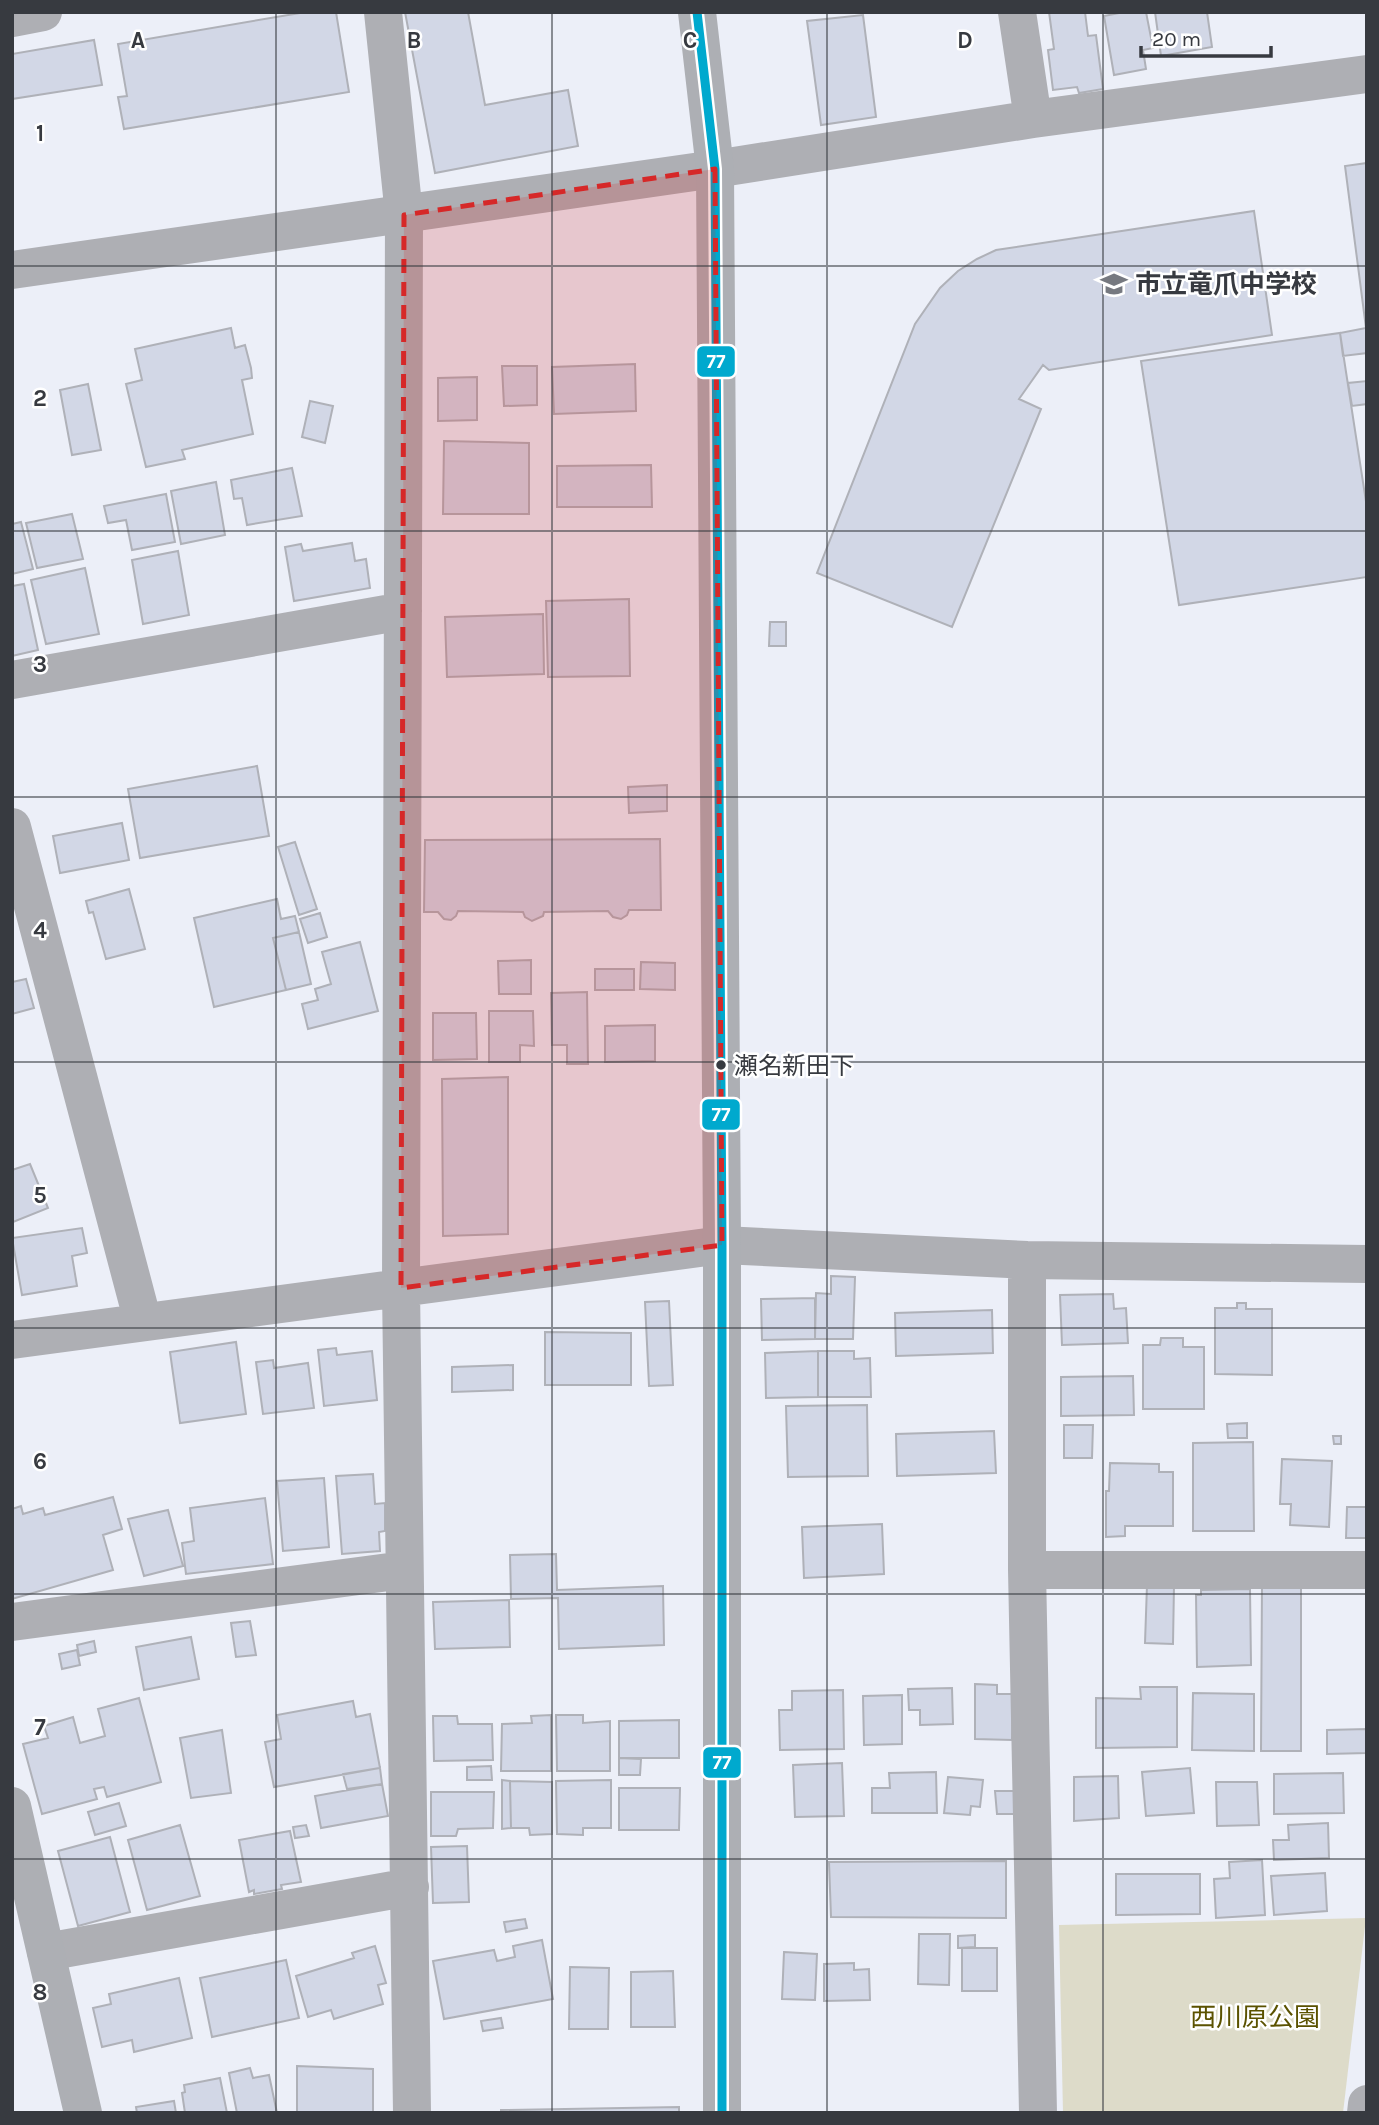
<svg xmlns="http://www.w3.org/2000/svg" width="1379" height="2125" font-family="Karla,'Noto Sans JP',sans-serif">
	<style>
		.green { fill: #dddbc9 }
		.building { fill: #d2d7e6; stroke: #afb1b8; stroke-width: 2 }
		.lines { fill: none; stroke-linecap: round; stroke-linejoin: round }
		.street { stroke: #aeafb4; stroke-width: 38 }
		.secondary { stroke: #adafb4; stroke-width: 38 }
		.bus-1-casing { stroke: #fff; stroke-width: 14 }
		.bus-1 { stroke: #00a9ce; stroke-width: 9 }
		.marked { fill: #d62828; fill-opacity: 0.2; stroke: #d62828; stroke-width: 5; stroke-dasharray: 14 9; stroke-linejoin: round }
		.grid { fill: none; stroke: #373a40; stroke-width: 2; stroke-opacity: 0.55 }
		.bus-dot { fill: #373a40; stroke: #fff; stroke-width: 2.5 }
		.labels { text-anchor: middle; stroke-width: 5; stroke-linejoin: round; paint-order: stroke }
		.bus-label { font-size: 24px; fill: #373a40; stroke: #fff; text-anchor: start }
		.poi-label { font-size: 26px; font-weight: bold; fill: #373a40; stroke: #fff; text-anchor: start }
		.park-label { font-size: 26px; fill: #5b5200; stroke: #fff }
		.grid-label { font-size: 23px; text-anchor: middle; font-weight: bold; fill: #373a40; stroke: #fff; stroke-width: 5; stroke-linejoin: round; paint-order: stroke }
		.line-badge { stroke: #fff; stroke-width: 2.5 }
		.badge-label { font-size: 19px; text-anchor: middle; font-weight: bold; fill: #fff }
	</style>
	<rect width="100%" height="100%" fill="#eceff8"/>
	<path class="green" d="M 1366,1918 L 1343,2113 L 1063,2113 L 1059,1925 Z"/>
	<path class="building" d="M 306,12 L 336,12 L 349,92 L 124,129 L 118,97 L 127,96 L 118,44 Z
		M 405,12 L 468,12 L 485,105 L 568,90 L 578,146 L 435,173 Z
		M 1049,12 L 1085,12 L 1088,36 L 1096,35 L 1103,89 L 1079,93 L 1077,87 L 1053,90 L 1048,50 L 1054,49 Z
		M 1124,12 L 1146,12 L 1153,48 L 1143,50 L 1146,69 L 1114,75 L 1104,16 Z
		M 1155,12 L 1207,12 L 1212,47 L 1161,56 Z
		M 863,15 L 876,117 L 821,125 L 807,21 Z
		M 94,40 L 102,85 L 12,99 L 12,54 Z
		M 1367,163 L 1367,353 L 1343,356 L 1340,333 L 1366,328 L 1345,166 Z
		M 1254,211 L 1272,335 L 1049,370 L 1043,365 L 1019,399 L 1041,409 L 952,627 L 817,573 L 915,324 L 940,288 L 958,271 L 977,259 L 996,250 Z
		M 231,328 L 235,348 L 245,345 L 251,368 L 252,378 L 242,380 L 253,434 L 182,450 L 185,459 L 146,467 L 126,384 L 142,380 L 135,349 Z
		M 1340,333 L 1367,508 L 1367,577 L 1179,605 L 1141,361 Z
		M 635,364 L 636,411 L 554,414 L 552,367 Z
		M 502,366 L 537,366 L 537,405 L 504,406 Z
		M 477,377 L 477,420 L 438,421 L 438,378 Z
		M 1367,381 L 1367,404 L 1352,406 L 1348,383 Z
		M 88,384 L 101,450 L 72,455 L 60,390 Z
		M 310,401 L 333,406 L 325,443 L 302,437 Z
		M 444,441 L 529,443 L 529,514 L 443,514 Z
		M 651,465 L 652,507 L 557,507 L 557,466 Z
		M 292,468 L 302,516 L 247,525 L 242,498 L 234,499 L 231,480 Z
		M 216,482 L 225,535 L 181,544 L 171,491 Z
		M 166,494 L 175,542 L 132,550 L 126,520 L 108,523 L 104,506 Z
		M 72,514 L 83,559 L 37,568 L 26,523 Z
		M 21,522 L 33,569 L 12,574 L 12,524 Z
		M 352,543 L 355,561 L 366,559 L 370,588 L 294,601 L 285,547 L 301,544 L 303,551 Z
		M 178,551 L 189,615 L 143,624 L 132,560 Z
		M 85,568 L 99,634 L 46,644 L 31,580 Z
		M 24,584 L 38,650 L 12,656 L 12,586 Z
		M 629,599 L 630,676 L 548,677 L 546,601 Z
		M 543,614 L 544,674 L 447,677 L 445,617 Z
		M 770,622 L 786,622 L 786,646 L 769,646 Z
		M 257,766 L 269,836 L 140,858 L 128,789 Z
		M 667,785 L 667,811 L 629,813 L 628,787 Z
		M 122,823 L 129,860 L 60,873 L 53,836 Z
		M 660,839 L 661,910 L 629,910 L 627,915 L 621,919 L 613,917 L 608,911 L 544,912 L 543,916 L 532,921 L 525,917 L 523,912 L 458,911 L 456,916 L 451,920 L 444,919 L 438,912 L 424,912 L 425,840 Z
		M 295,842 L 317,909 L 299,915 L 278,847 Z
		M 129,889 L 145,949 L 106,959 L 93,912 L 89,913 L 86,901 Z
		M 277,899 L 281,919 L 295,916 L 299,932 L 273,938 L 286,990 L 214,1007 L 194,918 Z
		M 320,913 L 327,937 L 308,943 L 300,919 Z
		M 299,932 L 311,984 L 286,990 L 273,938 Z
		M 360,942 L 378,1011 L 308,1029 L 302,1004 L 318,1000 L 315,989 L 331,984 L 322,952 Z
		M 531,960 L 531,994 L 499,994 L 498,961 Z
		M 641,962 L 675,963 L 675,990 L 640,989 Z
		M 595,969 L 634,969 L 634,990 L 595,990 Z
		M 26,979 L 34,1008 L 12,1014 L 12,982 Z
		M 587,992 L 588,1064 L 567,1064 L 567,1045 L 552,1045 L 551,993 Z
		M 489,1011 L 533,1011 L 534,1046 L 520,1045 L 520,1062 L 489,1062 Z
		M 433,1013 L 476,1013 L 477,1059 L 433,1060 Z
		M 655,1025 L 655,1061 L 605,1062 L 605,1026 Z
		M 508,1077 L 508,1234 L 443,1236 L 442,1079 Z
		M 30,1164 L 48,1208 L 13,1222 L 12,1170 Z
		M 82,1228 L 87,1253 L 72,1256 L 77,1286 L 22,1295 L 12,1238 Z
		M 831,1276 L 855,1277 L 853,1339 L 815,1339 L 816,1293 L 831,1294 Z
		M 1113,1294 L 1114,1309 L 1126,1308 L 1128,1343 L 1062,1345 L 1060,1295 Z
		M 815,1298 L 815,1339 L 762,1340 L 761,1299 Z
		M 669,1301 L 673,1385 L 649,1386 L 645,1302 Z
		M 1237,1303 L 1246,1303 L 1246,1309 L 1272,1309 L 1272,1375 L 1215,1374 L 1215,1308 L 1237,1308 Z
		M 992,1310 L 993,1353 L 896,1356 L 895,1313 Z
		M 545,1332 L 631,1333 L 631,1385 L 545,1385 Z
		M 1161,1338 L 1183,1338 L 1183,1347 L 1204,1347 L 1204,1409 L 1143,1409 L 1143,1345 L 1160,1345 Z
		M 236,1342 L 246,1414 L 180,1423 L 170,1352 Z
		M 336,1348 L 337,1355 L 372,1351 L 377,1400 L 324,1406 L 318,1350 Z
		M 818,1351 L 818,1397 L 766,1398 L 765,1353 Z
		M 818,1351 L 854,1351 L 854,1359 L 870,1358 L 871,1397 L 818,1397 Z
		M 273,1360 L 274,1368 L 308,1363 L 314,1408 L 263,1414 L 256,1362 Z
		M 513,1365 L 513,1390 L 452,1392 L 452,1367 Z
		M 1133,1376 L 1134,1415 L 1061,1416 L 1061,1377 Z
		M 867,1405 L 868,1476 L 788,1477 L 786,1406 Z
		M 1247,1423 L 1247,1438 L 1228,1438 L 1227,1424 Z
		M 1064,1425 L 1093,1425 L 1092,1458 L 1064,1458 Z
		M 994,1431 L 996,1473 L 897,1476 L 896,1434 Z
		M 1333,1436 L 1341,1436 L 1341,1444 L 1334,1444 Z
		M 1253,1442 L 1254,1531 L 1193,1531 L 1193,1443 Z
		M 1282,1459 L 1332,1461 L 1329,1527 L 1290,1525 L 1291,1504 L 1280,1504 Z
		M 1110,1463 L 1159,1464 L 1159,1472 L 1173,1472 L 1173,1526 L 1125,1526 L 1125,1536 L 1106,1537 L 1106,1491 L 1109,1491 Z
		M 373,1474 L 375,1504 L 385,1503 L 385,1531 L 379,1532 L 380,1551 L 342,1554 L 336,1476 Z
		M 324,1478 L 329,1547 L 283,1551 L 277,1481 Z
		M 113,1497 L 122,1529 L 103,1535 L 113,1570 L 12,1599 L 12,1509 L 21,1506 L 23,1514 L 43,1508 L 45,1515 Z
		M 265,1498 L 273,1564 L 186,1574 L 182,1543 L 194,1541 L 190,1508 Z
		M 1347,1507 L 1367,1507 L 1367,1538 L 1346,1538 Z
		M 168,1510 L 183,1566 L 144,1576 L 128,1519 Z
		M 882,1524 L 884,1574 L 804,1578 L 802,1527 Z
		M 556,1554 L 557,1590 L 663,1586 L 664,1645 L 559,1649 L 558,1598 L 511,1599 L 510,1555 Z
		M 1262,1582 L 1301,1582 L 1301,1751 L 1261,1751 Z
		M 1147,1585 L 1174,1585 L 1173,1644 L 1145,1643 Z
		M 1250,1589 L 1251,1665 L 1197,1667 L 1196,1595 L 1201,1595 L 1201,1590 Z
		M 509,1600 L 510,1647 L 435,1649 L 433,1602 Z
		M 250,1621 L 256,1655 L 236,1657 L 231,1623 Z
		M 191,1637 L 199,1679 L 144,1690 L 136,1647 Z
		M 94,1641 L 96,1652 L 79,1656 L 77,1645 Z
		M 77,1650 L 80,1665 L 62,1669 L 59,1654 Z
		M 975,1684 L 997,1685 L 997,1694 L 1013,1694 L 1012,1740 L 975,1739 Z
		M 1140,1687 L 1177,1687 L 1177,1747 L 1096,1748 L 1096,1698 L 1141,1699 Z
		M 952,1688 L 953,1724 L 920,1725 L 920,1710 L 909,1710 L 908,1689 Z
		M 843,1690 L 844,1749 L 780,1750 L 779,1710 L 792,1710 L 792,1691 Z
		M 1193,1693 L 1254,1694 L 1254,1751 L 1192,1750 Z
		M 902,1695 L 902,1744 L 864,1745 L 863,1696 Z
		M 139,1698 L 161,1782 L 107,1797 L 104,1787 L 94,1789 L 97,1799 L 42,1814 L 23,1744 L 48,1738 L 44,1726 L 73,1717 L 80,1743 L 105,1736 L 98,1709 Z
		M 353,1701 L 356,1717 L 370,1714 L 380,1768 L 274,1787 L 265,1742 L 281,1739 L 277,1715 Z
		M 551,1715 L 551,1771 L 501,1771 L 502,1724 L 532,1723 L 531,1716 Z
		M 556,1715 L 583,1715 L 583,1723 L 610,1721 L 610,1771 L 557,1771 Z
		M 433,1716 L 457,1716 L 458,1724 L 492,1724 L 493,1760 L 434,1761 Z
		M 679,1720 L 679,1758 L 619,1758 L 619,1721 Z
		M 1367,1729 L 1367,1753 L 1327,1754 L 1327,1730 Z
		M 222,1730 L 231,1793 L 191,1798 L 180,1738 Z
		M 619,1758 L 641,1759 L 640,1775 L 619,1775 Z
		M 842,1763 L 844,1816 L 795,1817 L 793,1765 Z
		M 491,1766 L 492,1780 L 467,1780 L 467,1767 Z
		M 380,1768 L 382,1784 L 347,1789 L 343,1774 Z
		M 1190,1768 L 1194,1813 L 1146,1816 L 1142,1772 Z
		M 936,1772 L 937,1813 L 872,1813 L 872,1788 L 890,1788 L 889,1773 Z
		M 1343,1773 L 1344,1813 L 1274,1814 L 1274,1774 Z
		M 1118,1776 L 1119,1818 L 1074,1821 L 1074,1777 Z
		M 948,1777 L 983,1780 L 980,1807 L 971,1806 L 970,1815 L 944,1813 Z
		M 502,1780 L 510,1781 L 511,1828 L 502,1829 Z
		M 611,1780 L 611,1828 L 583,1828 L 583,1835 L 557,1834 L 556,1781 Z
		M 510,1781 L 552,1782 L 552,1834 L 530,1835 L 529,1828 L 511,1828 Z
		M 1216,1782 L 1257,1782 L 1259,1825 L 1217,1826 Z
		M 382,1784 L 388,1816 L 321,1828 L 315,1796 Z
		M 619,1788 L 680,1788 L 679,1830 L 619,1830 Z
		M 995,1791 L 1016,1791 L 1018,1814 L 997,1814 Z
		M 431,1792 L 494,1792 L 493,1828 L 458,1829 L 456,1836 L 431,1836 Z
		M 119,1803 L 126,1826 L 95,1835 L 88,1812 Z
		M 1328,1823 L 1329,1858 L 1274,1860 L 1273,1840 L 1289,1840 L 1288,1825 Z
		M 180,1825 L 200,1896 L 147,1910 L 128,1840 Z
		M 306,1825 L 309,1836 L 295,1838 L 293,1827 Z
		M 290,1831 L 301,1882 L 281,1885 L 282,1889 L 254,1894 L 254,1890 L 249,1892 L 239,1840 Z
		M 110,1837 L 130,1912 L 78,1926 L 58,1851 Z
		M 467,1846 L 469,1902 L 433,1903 L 431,1847 Z
		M 1262,1860 L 1265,1915 L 1216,1918 L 1214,1879 L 1230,1878 L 1229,1862 Z
		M 1006,1861 L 1006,1918 L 831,1917 L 829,1862 Z
		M 1325,1873 L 1327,1911 L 1274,1915 L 1271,1876 Z
		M 1116,1874 L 1200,1874 L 1200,1914 L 1116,1915 Z
		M 525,1919 L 527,1928 L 506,1932 L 504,1922 Z
		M 919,1934 L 950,1934 L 949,1985 L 918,1984 Z
		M 975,1935 L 975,1947 L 958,1948 L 958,1936 Z
		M 542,1940 L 553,1999 L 444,2019 L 433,1961 L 494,1950 L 497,1961 L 515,1957 L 513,1946 Z
		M 375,1946 L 386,1983 L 378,1985 L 383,2004 L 334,2019 L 331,2010 L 308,2017 L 296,1976 L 354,1958 L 352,1953 Z
		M 962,1948 L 997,1948 L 997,1991 L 962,1991 Z
		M 784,1952 L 817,1954 L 815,2000 L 782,1999 Z
		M 286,1960 L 299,2018 L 212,2037 L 200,1978 Z
		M 854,1963 L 854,1970 L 869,1969 L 870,2000 L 824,2001 L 824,1964 Z
		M 570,1967 L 609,1968 L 608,2029 L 569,2029 Z
		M 673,1971 L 675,2027 L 631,2027 L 631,1972 Z
		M 179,1978 L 192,2038 L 134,2052 L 132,2040 L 102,2047 L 93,2008 L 111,2004 L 109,1994 Z
		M 501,2018 L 503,2028 L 483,2031 L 481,2021 Z
		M 297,2066 L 373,2069 L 373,2113 L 297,2113 Z
		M 250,2068 L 253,2078 L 269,2075 L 277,2113 L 237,2113 L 229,2073 Z
		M 220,2078 L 227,2113 L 185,2113 L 182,2093 L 185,2092 L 184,2085 Z
		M 174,2101 L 176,2113 L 137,2113 L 136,2107 Z
		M 679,2107 L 679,2113 L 501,2113 L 501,2110 Z"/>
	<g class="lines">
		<path class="street" d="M 383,12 L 404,215 L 401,1288 L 412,2113
			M 1017,12 L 1033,119
			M 12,18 L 43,12
			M 12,270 L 715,169 L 1033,119 L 1367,74
			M 12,680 L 403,611
			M 12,827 L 143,1322
			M 1027,1260 L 1027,1570 L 1038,2113
			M 12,1340 L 722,1245 L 1027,1260 L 1367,1264
			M 1027,1570 L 1367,1570
			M 12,1622 L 404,1570
			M 46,1952 L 410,1887
			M 1366,2113 L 1367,2104"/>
		<path class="secondary" d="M 697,12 L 715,169 L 722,1245 L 722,2113
			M 12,1806 L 83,2113"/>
		<g class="bus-1-casing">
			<path id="bus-1" d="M 697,12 L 715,169 L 722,1245 L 722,2113"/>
		</g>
		<use href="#bus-1" class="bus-1"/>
	</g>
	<path class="marked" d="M 715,169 L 722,1245 L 401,1288 L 404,215 Z"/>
	<path class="grid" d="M 276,12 L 276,2113M 552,12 L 552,2113M 827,12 L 827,2113M 1103,12 L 1103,2113M 12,266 L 1367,266M 12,531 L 1367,531M 12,797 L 1367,797M 12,1062 L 1367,1062M 12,1328 L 1367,1328M 12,1594 L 1367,1594M 12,1859 L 1367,1859"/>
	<defs>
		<g id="school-bare" transform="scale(2.1)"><path d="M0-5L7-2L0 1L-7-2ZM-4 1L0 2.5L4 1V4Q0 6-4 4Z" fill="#767980" stroke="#fff" stroke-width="2.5" paint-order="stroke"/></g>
	</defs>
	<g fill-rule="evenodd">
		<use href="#school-bare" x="1114" y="284"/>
	</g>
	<circle class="bus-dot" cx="721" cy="1065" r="6"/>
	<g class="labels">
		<g class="bus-label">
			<text x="734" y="1074">瀬名新田下</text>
		</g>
		<g class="poi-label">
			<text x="1135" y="293">市立竜爪中学校</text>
		</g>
		<g class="park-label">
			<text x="1255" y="2026">西川原公園</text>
		</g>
	</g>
	<g class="grid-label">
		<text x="138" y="48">A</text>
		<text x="414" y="48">B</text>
		<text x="690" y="48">C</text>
		<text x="965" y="48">D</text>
		<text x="40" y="141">1</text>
		<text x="40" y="406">2</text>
		<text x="40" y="672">3</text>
		<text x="40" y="938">4</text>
		<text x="40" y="1203">5</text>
		<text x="40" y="1469">6</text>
		<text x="40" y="1735">7</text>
		<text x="40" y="2000">8</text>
	</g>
	<g class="line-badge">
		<rect x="696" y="345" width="40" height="33" rx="7" fill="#00a9ce"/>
		<rect x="701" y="1098" width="40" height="33" rx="7" fill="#00a9ce"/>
		<rect x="702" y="1746" width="40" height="33" rx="7" fill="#00a9ce"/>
	</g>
	<g class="badge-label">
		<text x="716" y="368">77</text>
		<text x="721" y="1121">77</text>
		<text x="722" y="1769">77</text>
	</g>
	<rect width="1379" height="2125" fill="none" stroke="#373a40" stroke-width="28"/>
	<path d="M1141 46v10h130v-10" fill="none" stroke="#373a40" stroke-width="3.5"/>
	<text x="1152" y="46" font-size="21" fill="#373a40" stroke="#ffffff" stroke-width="5" paint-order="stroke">20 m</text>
</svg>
